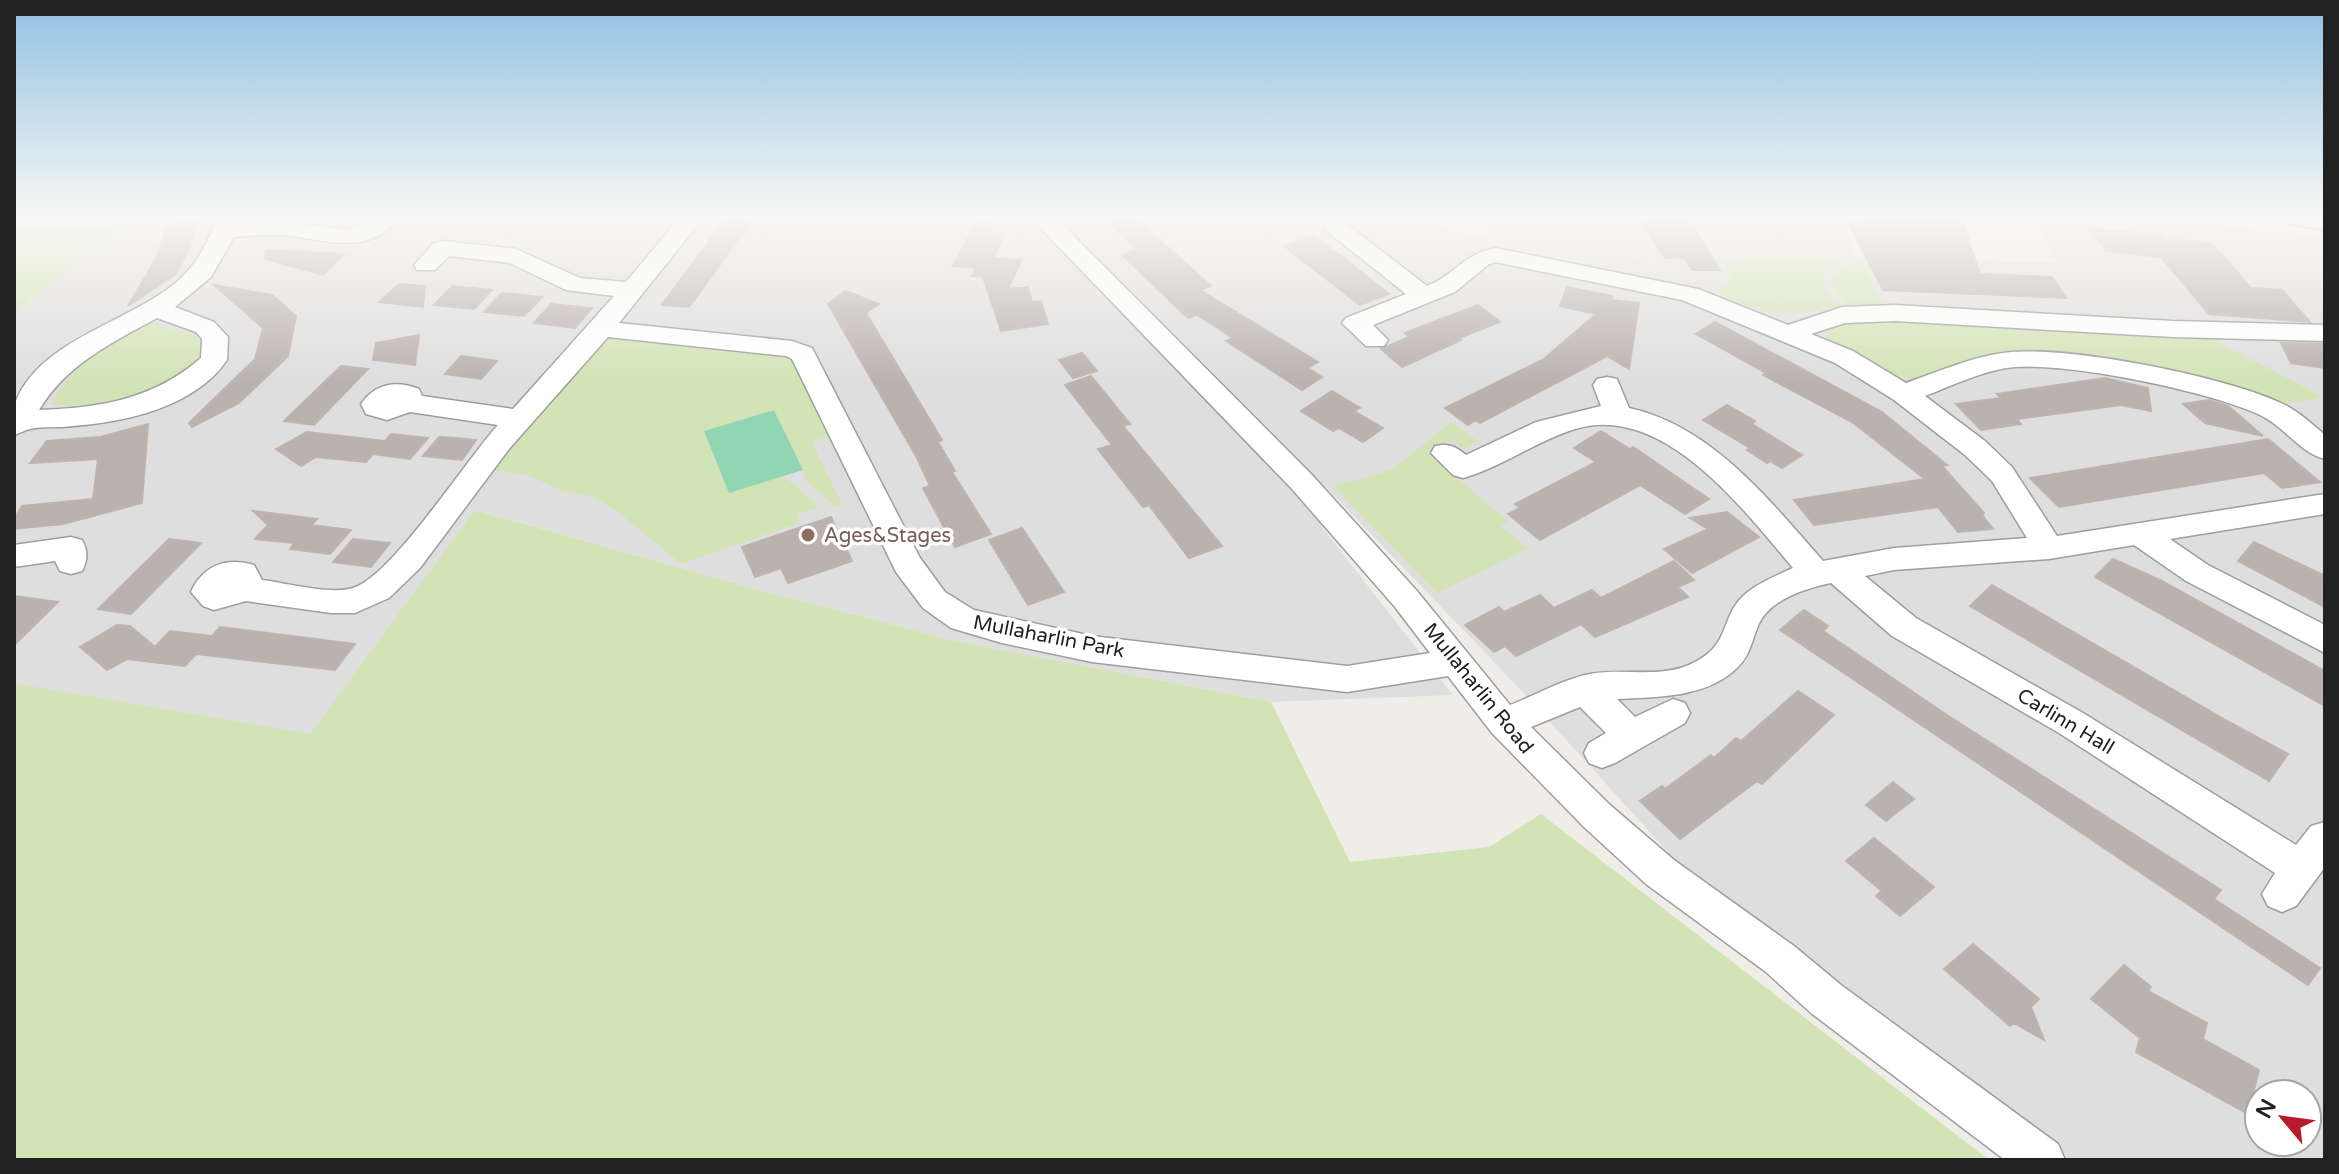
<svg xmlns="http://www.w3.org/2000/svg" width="2339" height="1174" font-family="'Varela Round',sans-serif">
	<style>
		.residential { fill: #dfdede; fill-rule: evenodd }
		.commercial { fill: #eedbdc }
		.grass { fill: #d2e4b5 }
		.pitch { fill: #91d5b2 }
		.parking { fill: #ddd }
		.building { fill: #b9b2af; stroke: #c0b3ad; stroke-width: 2 }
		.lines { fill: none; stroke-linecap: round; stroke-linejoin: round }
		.street-casing { stroke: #9e9e9e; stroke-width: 3 }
		.secondary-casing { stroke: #6d6c13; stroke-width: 3 }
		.street { fill: #fff; fill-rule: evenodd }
		.secondary { fill: #f3efc4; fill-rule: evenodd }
		.education-dot { fill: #8d6e63; stroke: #fff; stroke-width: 3 }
		.labels { text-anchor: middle; stroke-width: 7; stroke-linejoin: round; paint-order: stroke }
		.education-label { font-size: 20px; fill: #785e54; stroke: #fff; text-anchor: start }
		.street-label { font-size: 20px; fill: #212121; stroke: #fff }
	</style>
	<rect width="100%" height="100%" fill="#f0ede9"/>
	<path class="residential" d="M 133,217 L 1404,217 L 1489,239 L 1657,262 L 1673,259 L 1698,217 L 1844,217 L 1854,256 L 2057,263 L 2034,217 L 2128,217 L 2325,236 L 2325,1160 L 2066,1160 L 1707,895 L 1518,687 L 1322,483 L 1321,526 L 1453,695 L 1271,702 L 956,641 L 774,594 L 476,510 L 310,735 L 14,683 L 14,312 ZM 2259,1094 L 2307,1094 L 2307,1142 L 2259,1142 Z"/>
	<path class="commercial" d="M 1490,217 L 1698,217 L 1704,257 L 1657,262 L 1489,239 Z"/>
	<path class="grass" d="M 14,217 L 133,217 L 14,312 Z
		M 1849,258 L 1833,265 L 1822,281 L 1826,292 L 1838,307 C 1783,316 1765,319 1714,290 L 1733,280 L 1722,259 Z
		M 1862,261 L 1883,305 L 1848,306 L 1836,293 L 1832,280 L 1850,264 Z
		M 1860,321 L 1962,323 L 2212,336 L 2214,340 L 2325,398 L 2278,404 L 2165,373 L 2048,352 L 1992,354 L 1913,380 L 1881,371 L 1829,342 L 1826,334 L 1832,326 Z
		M 151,322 L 195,336 L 203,349 C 187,399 95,408 51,405 C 73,363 109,340 151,322 Z
		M 609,335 L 793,356 L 833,435 L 812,442 L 842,505 L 836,507 L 805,480 L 803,470 L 704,431 L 729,492 L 784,476 L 819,507 L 796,515 L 799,523 L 681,564 L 617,511 L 593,497 L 563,491 L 526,475 L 494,471 L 595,344 Z
		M 1451,422 L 1479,442 L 1465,449 L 1453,440 L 1427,453 L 1508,521 L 1500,525 L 1528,549 L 1437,593 L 1333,486 L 1391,470 Z
		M 475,510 L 774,594 L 956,641 L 1271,702 L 1350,862 L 1489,847 L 1541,814 L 1989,1160 L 14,1160 L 14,683 L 310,734 Z"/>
	<path class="pitch" d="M 774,410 L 803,470 L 729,493 L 704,431 Z"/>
	<path class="parking" d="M 836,436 L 893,554 L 872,561 L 817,442 Z"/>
	<path class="building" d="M 727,217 L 755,217 L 689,307 L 662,305 Z
		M 979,217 L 990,217 L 991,233 L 1005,234 L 993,258 L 1021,260 L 1008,289 L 1028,287 L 1032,302 L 1041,301 L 1048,324 L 1001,331 L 983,277 L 972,276 L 976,268 L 953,266 Z
		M 1104,217 L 1134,217 L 1211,286 L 1200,290 L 1318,362 L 1308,368 L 1322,377 L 1302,390 L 1226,341 L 1233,338 L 1197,315 L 1188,318 L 1122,255 L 1138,250 Z
		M 1637,217 L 1688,217 L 1720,270 L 1692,270 L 1684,257 L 1665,258 Z
		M 1859,217 L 1961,217 L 1980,274 L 2052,277 L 2066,298 L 1883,290 L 1847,220 L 1861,222 Z
		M 197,221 L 189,245 L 192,244 L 176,274 L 128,306 L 155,260 L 168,225 Z
		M 2090,229 L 2159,234 L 2165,240 L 2211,242 L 2251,288 L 2282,290 L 2310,322 L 2209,314 L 2161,257 L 2106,251 Z
		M 1313,236 L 1339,254 L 1389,294 L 1360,305 L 1284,246 Z
		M 266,250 L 344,254 L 323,275 L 265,259 Z
		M 399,284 L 425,286 L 423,307 L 379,302 Z
		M 214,285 L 272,295 L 296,316 L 288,356 L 239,403 L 192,427 L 189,423 L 255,359 L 263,328 Z
		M 452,286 L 492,290 L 474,309 L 434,305 Z
		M 1567,287 L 1612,296 L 1611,300 L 1639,303 L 1629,369 L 1607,356 L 1480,423 L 1476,420 L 1468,425 L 1445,408 L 1544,359 L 1596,314 L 1560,306 Z
		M 846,291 L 879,304 L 866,313 L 942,440 L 938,442 L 955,471 L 952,472 L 991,534 L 955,547 L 947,533 L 923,488 L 930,486 L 916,456 L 828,304 Z
		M 502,293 L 542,297 L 524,316 L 484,312 Z
		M 551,304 L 592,308 L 575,328 L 534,323 Z
		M 1478,305 L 1500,322 L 1459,338 L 1461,340 L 1402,367 L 1381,349 L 1409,337 L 1405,333 Z
		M 1715,322 L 1882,412 L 1947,465 L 1942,466 L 1984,513 L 1982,515 L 1993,529 L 1958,532 L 1938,507 L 1814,525 L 1794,500 L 1925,479 L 1852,422 L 1763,375 L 1766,373 L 1696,334 Z
		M 419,335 L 415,365 L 373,360 L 376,343 Z
		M 2281,343 L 2325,344 L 2325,368 L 2291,363 Z
		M 1082,353 L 1097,371 L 1073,378 L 1059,360 Z
		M 461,356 L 497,361 L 481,379 L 445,374 Z
		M 341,366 L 368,369 L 314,425 L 284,421 Z
		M 1091,376 L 1130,424 L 1123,426 L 1222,546 L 1189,558 L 1149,505 L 1143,507 L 1098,449 L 1112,445 L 1065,385 Z
		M 2105,378 L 2148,388 L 2151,411 L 2121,405 L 2017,419 L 2021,424 L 1981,430 L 1956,404 L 2001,398 L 1997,394 Z
		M 1332,391 L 1360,408 L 1354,411 L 1383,428 L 1363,442 L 1339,428 L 1333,431 L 1301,411 Z
		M 2209,400 L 2228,406 L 2263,436 L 2205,423 L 2183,404 Z
		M 1727,405 L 1755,421 L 1752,424 L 1802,455 L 1782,468 L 1770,461 L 1767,463 L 1747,450 L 1750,448 L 1703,420 Z
		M 148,424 L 142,503 L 63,524 L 14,529 L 14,519 L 22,506 L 93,499 L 98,459 L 30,463 L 47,441 L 100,437 Z
		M 1601,431 L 1630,449 L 1633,447 L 1709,499 L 1685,514 L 1640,485 L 1540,540 L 1508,514 L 1520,508 L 1515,504 L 1596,462 L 1574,448 Z
		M 307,432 L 385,441 L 391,434 L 428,438 L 410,459 L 373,454 L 366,462 L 316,457 L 301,466 L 276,449 Z
		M 439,437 L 456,438 L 476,440 L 462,460 L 423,456 Z
		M 2268,439 L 2320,482 L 2282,488 L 2264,473 L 2059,507 L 2030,478 Z
		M 253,511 L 317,519 L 311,525 L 351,530 L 330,554 L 290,549 L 294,543 L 255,539 L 268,525 Z
		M 1727,512 L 1759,537 L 1692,573 L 1664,549 L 1708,529 L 1690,518 Z
		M 831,517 L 852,561 L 788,583 L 781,568 L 755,577 L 742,547 Z
		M 1022,528 L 1064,592 L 1028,605 L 989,540 Z
		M 169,539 L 201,543 L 131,614 L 98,609 Z
		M 353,539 L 371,541 L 390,543 L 371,567 L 333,562 Z
		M 2254,542 L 2325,576 L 2325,607 L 2238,561 Z
		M 2113,559 L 2160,580 L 2325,671 L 2325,706 L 2095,577 Z
		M 1674,561 L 1694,580 L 1678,587 L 1688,597 L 1595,637 L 1581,624 L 1516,656 L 1505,646 L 1494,652 L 1465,625 L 1499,607 L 1504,612 L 1540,595 L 1554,608 L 1592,590 L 1601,598 Z
		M 1992,585 L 2229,722 L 2288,754 L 2269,781 L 1970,606 Z
		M 14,596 L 58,602 L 14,645 Z
		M 1804,610 L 1828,626 L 1823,631 L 1950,717 L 2221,890 L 2214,899 L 2320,968 L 2308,985 L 1780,630 Z
		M 117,625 L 130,626 L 155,647 L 170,631 L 212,636 L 220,627 L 355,644 L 335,670 L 196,654 L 185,666 L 127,659 L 107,670 L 80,647 Z
		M 1798,691 L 1834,715 L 1762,784 L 1757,781 L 1680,839 L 1640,801 L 1662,786 L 1665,789 L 1711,755 L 1714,758 L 1736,738 L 1741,741 Z
		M 1893,782 L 1914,799 L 1886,821 L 1866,805 Z
		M 1874,838 L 1934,887 L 1900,916 L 1876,896 L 1882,891 L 1846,861 Z
		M 1973,944 L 2039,999 L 2031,1007 L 2044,1040 L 2014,1023 L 2010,1026 L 1944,969 Z
		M 2124,965 L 2151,987 L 2148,991 L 2207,1023 L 2203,1039 L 2259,1070 L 2254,1090 L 2259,1093 L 2259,1120 L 2136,1052 L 2140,1038 L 2091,999 Z"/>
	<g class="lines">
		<g class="street-casing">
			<path id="street" d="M 219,217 L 243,217 L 240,222 L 281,221 L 348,230 L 372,217 L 399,217 C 369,258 324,239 283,235 C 267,234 250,236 234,237 L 211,277 L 175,307 L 214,322 L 228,337 L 227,360 C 195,407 126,422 73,426 C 60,428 44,426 30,429 C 25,430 20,433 14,435 C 14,426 12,413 15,404 C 38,339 133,322 180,279 C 200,261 207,240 219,217 ZM 157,318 L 196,332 L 202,339 L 201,358 C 154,399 100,408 39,410 C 67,364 111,343 157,318 Z
				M 680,217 L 704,217 L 619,323 L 792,341 L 812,348 L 920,558 L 945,592 L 974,610 L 1092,636 L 1347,666 L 1430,653 L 1395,607 L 1292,489 L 1030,217 L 1055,217 L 1312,475 L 1417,591 L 1510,705 C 1536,695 1564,679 1590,674 C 1622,668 1659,678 1689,665 C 1735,645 1717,615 1749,591 C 1761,582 1779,574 1793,568 C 1743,509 1663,402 1575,429 C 1536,441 1502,467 1463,478 L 1453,475 L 1431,453 L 1435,446 C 1449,443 1455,446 1466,455 L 1536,422 L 1601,406 L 1593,385 L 1597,379 L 1607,377 L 1617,379 L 1629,408 C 1712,426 1770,501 1823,561 L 1894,548 L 2027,538 L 1992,481 L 1965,455 L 1894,400 L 1835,363 L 1682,300 L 1495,262 L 1489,264 L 1455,292 L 1373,325 L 1388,340 L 1384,346 L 1366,346 L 1342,323 L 1346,318 L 1406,294 L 1328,232 L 1324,227 L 1328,222 L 1344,222 L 1427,286 C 1455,275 1462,255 1495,248 L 1698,289 L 1788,325 L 1842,307 L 1895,305 L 2173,321 L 2325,325 L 2325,341 L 2173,337 L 1895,321 L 1845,323 L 1811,334 L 1853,351 L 1906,383 C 1940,371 1976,355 2011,352 C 2074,347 2223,376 2281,403 C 2297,410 2311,423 2325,435 L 2325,459 C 2300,453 2284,426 2260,415 C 2209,391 2061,360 2006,368 C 1978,373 1951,386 1925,396 L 1985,441 L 2012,467 L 2057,536 L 2325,494 L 2325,514 L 2170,539 L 2208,565 L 2325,625 L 2325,653 L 2186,581 L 2134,545 L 2049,559 L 1894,570 L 1865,576 L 1916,618 L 2083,713 L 2296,845 L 2311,826 L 2325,822 L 2325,867 L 2296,906 L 2282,912 L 2268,906 L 2262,894 L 2275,873 L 2059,733 L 1892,636 L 1831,583 C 1806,588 1768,600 1758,626 C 1751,643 1750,656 1736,669 C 1705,698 1656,697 1617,699 L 1635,717 L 1673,699 L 1685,703 L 1690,713 L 1685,723 L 1615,763 L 1602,768 L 1589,763 L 1584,753 L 1589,743 L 1606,733 L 1580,707 L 1531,727 L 1610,805 L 1674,860 L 1794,946 L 1841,985 L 2058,1144 L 2065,1160 L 2005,1160 L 1811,1013 L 1766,972 L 1646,884 L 1584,827 L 1492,733 L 1448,676 L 1347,692 L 1092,662 L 1002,643 L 951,628 L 923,608 L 896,572 L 792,359 L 786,356 L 608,337 L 509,449 L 420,568 L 389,598 L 355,613 L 331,613 L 246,601 L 214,610 L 203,606 L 191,592 C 203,565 227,557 254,565 L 262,580 C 286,583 331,595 353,588 C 392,576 466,460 498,425 L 410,412 L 387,420 L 366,414 L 361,404 C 375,383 397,380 419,389 L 422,396 L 513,409 L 614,296 L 566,290 L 510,263 L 449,256 L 435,270 L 417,270 L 414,265 L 434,243 L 443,241 L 516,249 L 580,278 L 626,282 Z
				M 71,537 L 82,540 C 88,551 88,560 82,571 L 71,574 L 60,571 L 55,561 L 14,567 L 14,545 Z"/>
		</g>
		<g class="secondary-casing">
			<path id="secondary" d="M 2285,217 L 2325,217 L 2325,230 L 2290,224 Z"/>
		</g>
		<use href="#street" class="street"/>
		<use href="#secondary" class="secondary"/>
	</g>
	<linearGradient id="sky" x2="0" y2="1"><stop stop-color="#91c1e2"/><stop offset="0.57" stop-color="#f8f7f5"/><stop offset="1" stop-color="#f8f7f5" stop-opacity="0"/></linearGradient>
	<rect width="2339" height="382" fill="url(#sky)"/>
	<circle class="education-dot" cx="808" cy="535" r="8"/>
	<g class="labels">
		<g class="education-label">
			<text x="824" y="542">Ages&amp;Stages</text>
		</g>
		<g class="street-label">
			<text transform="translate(1049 636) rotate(11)" y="7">Mullaharlin Park</text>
			<text transform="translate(1479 688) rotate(51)" y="7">Mullaharlin Road</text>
			<text transform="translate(2066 721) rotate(31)" y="7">Carlinn Hall</text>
		</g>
	</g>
	<rect width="2339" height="1174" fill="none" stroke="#212121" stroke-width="32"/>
	<g transform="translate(2283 1118) rotate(299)"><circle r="38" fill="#ffffff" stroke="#a6a6a6" stroke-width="2"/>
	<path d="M0-6L14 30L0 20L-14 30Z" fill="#b9192c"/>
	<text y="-12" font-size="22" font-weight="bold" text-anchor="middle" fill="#212121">N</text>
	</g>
</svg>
